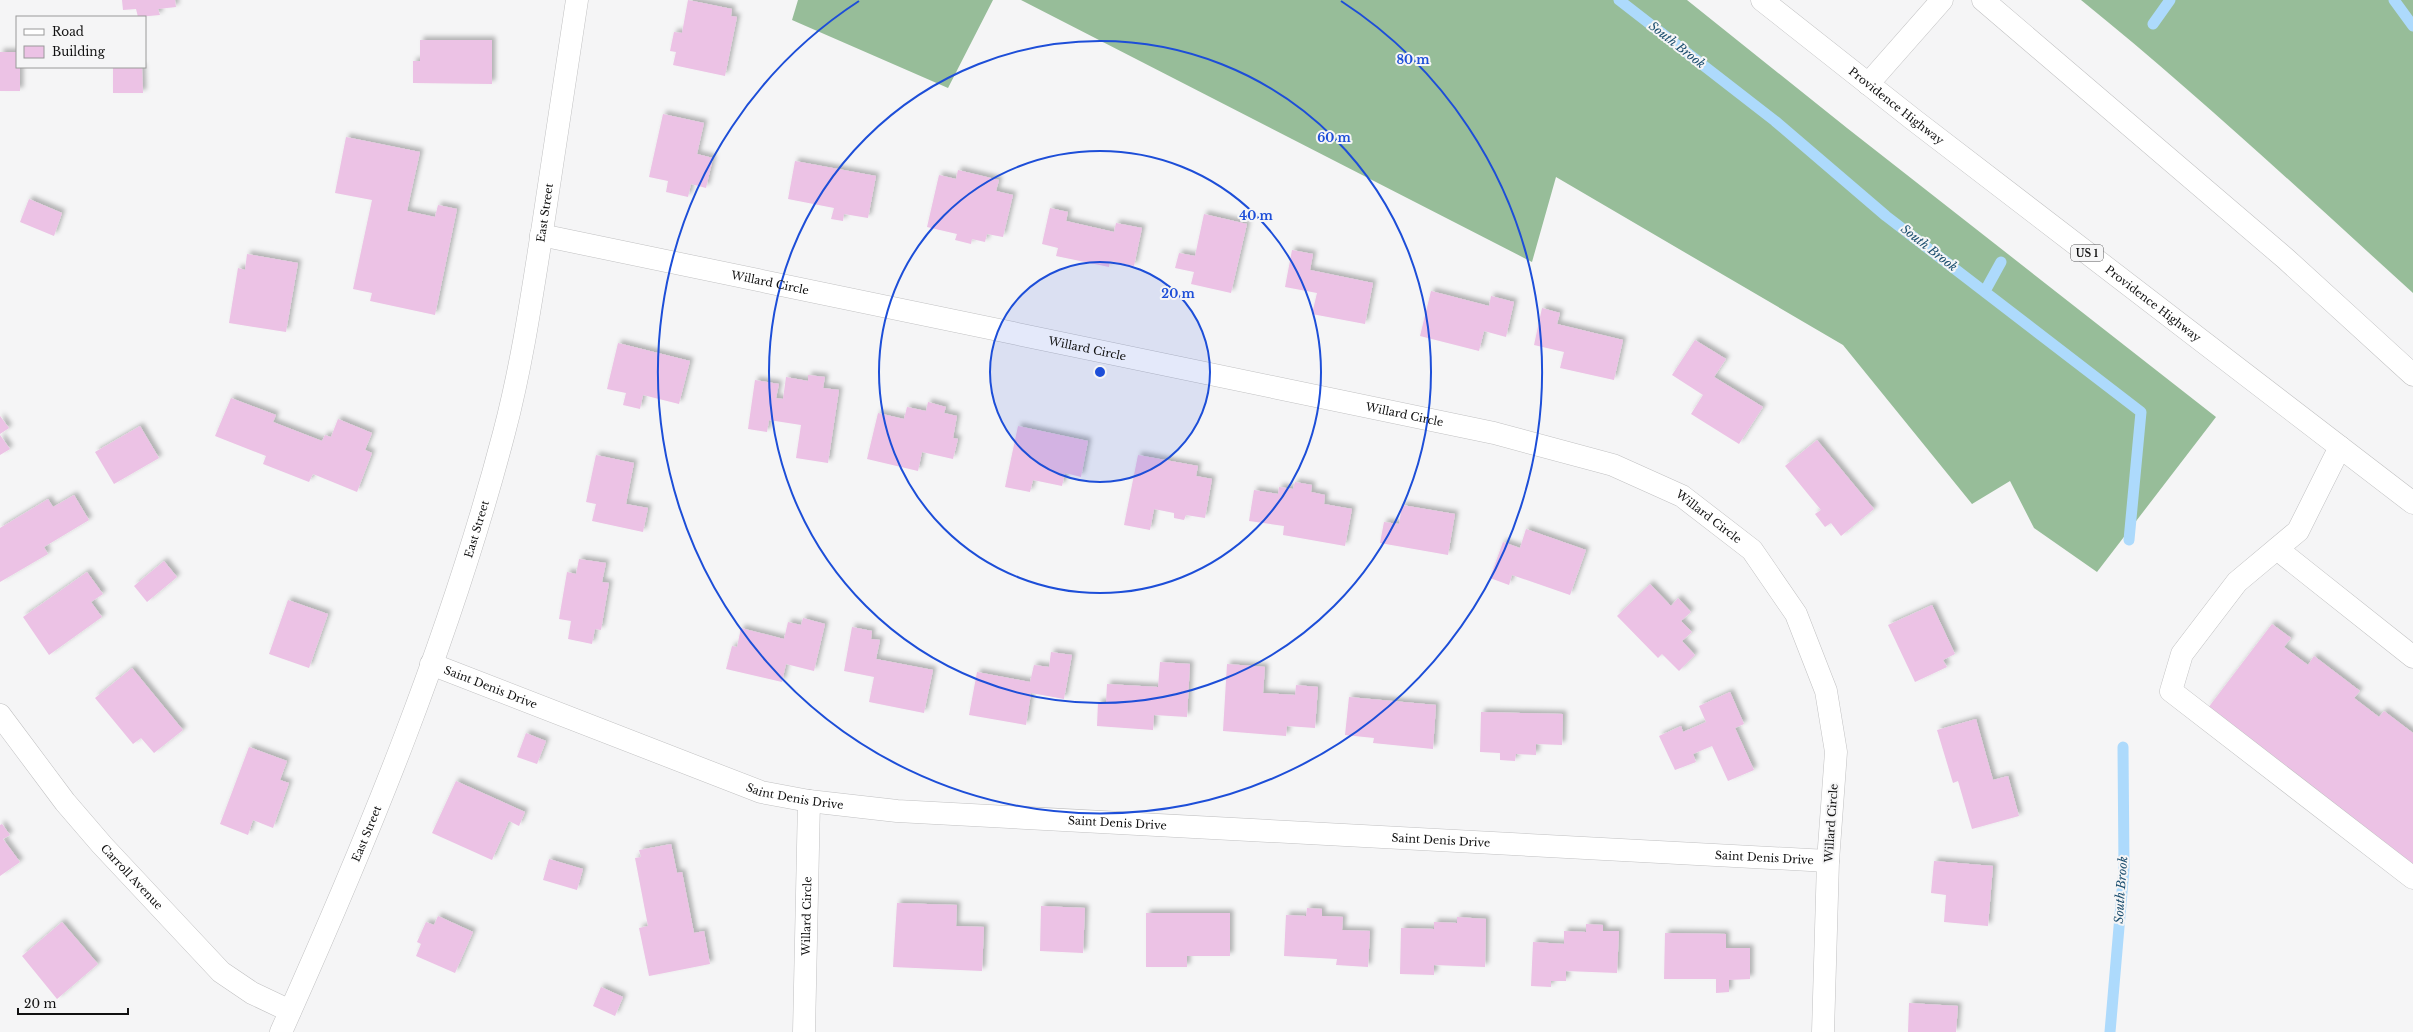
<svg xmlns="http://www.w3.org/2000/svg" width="2413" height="1032" font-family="'Libre Baskerville',serif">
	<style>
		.forest { fill: #97bd99 }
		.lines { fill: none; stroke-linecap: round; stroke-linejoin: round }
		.stream { stroke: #addafc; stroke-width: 11 }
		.building { fill: #ecc2e5; filter: url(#shadow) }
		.minor-casing { stroke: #c1c1c2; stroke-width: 23 }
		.major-casing { stroke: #c1c1c2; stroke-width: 23 }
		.minor { stroke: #fff; stroke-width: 22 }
		.major { stroke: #fff; stroke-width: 22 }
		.ring { fill: none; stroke: #1d4ed8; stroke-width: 2 }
		.labels { text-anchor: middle; stroke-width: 4; stroke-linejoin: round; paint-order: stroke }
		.shield { fill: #f5f5f6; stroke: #555556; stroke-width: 1 }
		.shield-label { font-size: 10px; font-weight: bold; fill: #111 }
		.street-label { font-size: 11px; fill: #111; stroke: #f5f5f6 }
		.water-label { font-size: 12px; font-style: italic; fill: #1b4e6f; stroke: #f5f5f6 }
		.centre { fill: #1d4ed8; stroke: #f5f5f6; stroke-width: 2 }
		.ring-label { font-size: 12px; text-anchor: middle; font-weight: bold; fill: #1d4ed8; stroke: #f5f5f6; stroke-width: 4; stroke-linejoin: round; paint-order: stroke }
	</style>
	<defs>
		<filter id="shadow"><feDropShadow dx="3.5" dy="-3.5" stdDeviation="2" flood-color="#0004"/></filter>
	</defs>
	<rect width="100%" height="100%" fill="#f5f5f6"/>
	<path class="forest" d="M 798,0 L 993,0 L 948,88 L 792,20 Z
		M 1021,0 L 1687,0 L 1847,128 L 2216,417 L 2097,572 L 2034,528 L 2010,481 L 1972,504 L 1843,345 L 1556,177 L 1532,262 Z
		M 2081,0 L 2413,0 L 2413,293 C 2304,194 2196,93 2081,0 Z"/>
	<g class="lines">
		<path class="stream" d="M 1619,0 L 1775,121 L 1886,216 L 2141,412 L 2129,540
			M 2394,0 L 2413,26
			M 2153,24 L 2170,0
			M 1985,291 L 2001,262
			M 2110,1032 L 2124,869 L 2123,747"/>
	</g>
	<path class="building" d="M 122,0 L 175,0 L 176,7 L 158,9 L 160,15 L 138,17 L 136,9 L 123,10 Z
		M 688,0 L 732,9 L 731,16 L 737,17 L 725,76 L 673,65 L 676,52 L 670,51 L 674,32 L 682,33 Z
		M 420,40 L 492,40 L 492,84 L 413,83 L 413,61 L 420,61 Z
		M 0,52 L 17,52 L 17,67 L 20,67 L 20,91 L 0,91 Z
		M 113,67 L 142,67 L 143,93 L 113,93 Z
		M 663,114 L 704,123 L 697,154 L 713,158 L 706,188 L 691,184 L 688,197 L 666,192 L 668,181 L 649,177 Z
		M 346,137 L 420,152 L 407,211 L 435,217 L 438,205 L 457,209 L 435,315 L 370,301 L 372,293 L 353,289 L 372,200 L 335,193 Z
		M 795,161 L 876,176 L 868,218 L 844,214 L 843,221 L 831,219 L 834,208 L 788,199 Z
		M 958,170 L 999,180 L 996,191 L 1013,195 L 1003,237 L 987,234 L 985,242 L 972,239 L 971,244 L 955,240 L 957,234 L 927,227 L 939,175 L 956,179 Z
		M 29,199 L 62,213 L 54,236 L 20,222 Z
		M 1050,208 L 1068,212 L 1066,221 L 1114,232 L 1116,223 L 1142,228 L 1134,266 L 1110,261 L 1109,267 L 1056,256 L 1058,248 L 1042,244 Z
		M 1204,214 L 1247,224 L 1231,293 L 1191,284 L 1194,272 L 1175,268 L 1179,253 L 1195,256 Z
		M 1292,250 L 1313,254 L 1310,270 L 1373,283 L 1365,324 L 1312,314 L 1317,293 L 1285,287 Z
		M 247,254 L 298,263 L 286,332 L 229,323 L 238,268 L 245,270 Z
		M 1431,291 L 1489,306 L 1491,296 L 1514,302 L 1506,337 L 1484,331 L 1479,351 L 1420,336 Z
		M 1542,308 L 1560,313 L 1557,324 L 1623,340 L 1614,380 L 1560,368 L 1564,352 L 1534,345 Z
		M 1695,340 L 1726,359 L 1714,377 L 1763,407 L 1739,444 L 1691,414 L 1703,395 L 1672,375 Z
		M 618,343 L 690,361 L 679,404 L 643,395 L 640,409 L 623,405 L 626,393 L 607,389 Z
		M 808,375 L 825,377 L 823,388 L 839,390 L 828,463 L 796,458 L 801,425 L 769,420 L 767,432 L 748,429 L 755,380 L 779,384 L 776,398 L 783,399 L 786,377 L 808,381 Z
		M 231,398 L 276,415 L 273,422 L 322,441 L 325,435 L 331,437 L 338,419 L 372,433 L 365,450 L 372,453 L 357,492 L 313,474 L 309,482 L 263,464 L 266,456 L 215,436 Z
		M 928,402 L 946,407 L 944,413 L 957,416 L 953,438 L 958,439 L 953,459 L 922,452 L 918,471 L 867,459 L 878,413 L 904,419 L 907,407 L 926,411 Z
		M 0,416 L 9,428 L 0,434 Z
		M 140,426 L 159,458 L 114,484 L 95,452 Z
		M 1018,426 L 1088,441 L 1081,477 L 1065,473 L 1062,486 L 1033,480 L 1030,492 L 1005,487 Z
		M 0,435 L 10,449 L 0,455 Z
		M 1817,440 L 1874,509 L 1841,536 L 1831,523 L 1825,527 L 1815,514 L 1821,510 L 1785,466 Z
		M 596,455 L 634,463 L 626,504 L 648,508 L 643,532 L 592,521 L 596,504 L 586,502 Z
		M 1138,455 L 1198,466 L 1196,476 L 1212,479 L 1205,518 L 1186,515 L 1184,520 L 1174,518 L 1174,513 L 1154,509 L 1150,530 L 1124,525 Z
		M 1295,482 L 1312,485 L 1311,492 L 1325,495 L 1324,504 L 1352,509 L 1345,546 L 1283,535 L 1284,526 L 1249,521 L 1254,490 L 1278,494 L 1279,487 L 1293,489 Z
		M 74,495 L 89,520 L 44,547 L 48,554 L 0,582 L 0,528 L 48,499 L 53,507 Z
		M 1402,505 L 1455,514 L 1448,555 L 1380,543 L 1384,522 L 1399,524 Z
		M 1526,529 L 1586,550 L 1570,595 L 1512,575 L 1509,585 L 1490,578 L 1503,542 L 1520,548 Z
		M 579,559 L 606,563 L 602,582 L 609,583 L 601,630 L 595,629 L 592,644 L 568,639 L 571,621 L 559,619 L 567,572 L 576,574 Z
		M 164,561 L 177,577 L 147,602 L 134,586 Z
		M 87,572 L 103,594 L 91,602 L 102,617 L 49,655 L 23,617 Z
		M 1650,584 L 1671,606 L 1678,598 L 1691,612 L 1681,621 L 1692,632 L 1682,641 L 1695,655 L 1679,671 L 1662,654 L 1658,658 L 1617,616 Z
		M 288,600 L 328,614 L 309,668 L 269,654 Z
		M 1932,605 L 1955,654 L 1943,660 L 1947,667 L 1915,682 L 1888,625 Z
		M 803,618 L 825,624 L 814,671 L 786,664 L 782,682 L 726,669 L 732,646 L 737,647 L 741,628 L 784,639 L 788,622 L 801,625 Z
		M 2272,624 L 2291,638 L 2284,647 L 2308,665 L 2314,656 L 2360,691 L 2354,698 L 2379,717 L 2384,711 L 2413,733 L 2413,866 L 2208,708 Z
		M 852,627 L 872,631 L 871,639 L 880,640 L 876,659 L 933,670 L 924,713 L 869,702 L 874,677 L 844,671 Z
		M 1051,652 L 1072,655 L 1064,699 L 1031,693 L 1026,725 L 969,715 L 977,672 L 1030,682 L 1034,665 L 1049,667 Z
		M 1160,662 L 1190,664 L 1187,717 L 1154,715 L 1153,730 L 1097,726 L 1098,702 L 1106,703 L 1107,684 L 1158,687 Z
		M 1227,664 L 1265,667 L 1263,693 L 1295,695 L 1296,685 L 1318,687 L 1315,728 L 1287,726 L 1286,736 L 1223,731 Z
		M 132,668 L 183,730 L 154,753 L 141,738 L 133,744 L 95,698 Z
		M 1730,692 L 1744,724 L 1735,728 L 1754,770 L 1728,781 L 1712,746 L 1693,754 L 1696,762 L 1675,770 L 1659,736 L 1681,726 L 1683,732 L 1706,722 L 1699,706 Z
		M 1349,697 L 1436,705 L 1433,749 L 1373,743 L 1374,738 L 1345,735 Z
		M 1481,712 L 1563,714 L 1562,745 L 1536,744 L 1536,755 L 1516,754 L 1515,761 L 1500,760 L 1500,753 L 1480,752 Z
		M 1976,719 L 1993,780 L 2008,776 L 2019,816 L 1972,829 L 1958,781 L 1953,783 L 1937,730 Z
		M 526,733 L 546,741 L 537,764 L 517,757 Z
		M 249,747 L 287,761 L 280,780 L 289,783 L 273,828 L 253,820 L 248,835 L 220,824 Z
		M 456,781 L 525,812 L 519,826 L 509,821 L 492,860 L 432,833 Z
		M 2,824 L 10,835 L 3,839 L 20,862 L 0,876 L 0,825 Z
		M 671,844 L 677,873 L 682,872 L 694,933 L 704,931 L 710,964 L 649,976 L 639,928 L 648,926 L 635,858 L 641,857 L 639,850 Z
		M 549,859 L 583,869 L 577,890 L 543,880 Z
		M 1934,861 L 1993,866 L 1988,926 L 1944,922 L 1946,895 L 1931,893 Z
		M 897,903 L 957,905 L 956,926 L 984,927 L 982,971 L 893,967 Z
		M 1041,906 L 1085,908 L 1083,953 L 1040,951 Z
		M 1307,908 L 1322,909 L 1322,916 L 1343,917 L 1342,930 L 1370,931 L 1368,967 L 1336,965 L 1337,959 L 1284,956 L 1286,915 L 1306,916 Z
		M 1146,913 L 1230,913 L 1230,956 L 1187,956 L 1187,967 L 1146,967 Z
		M 438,916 L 473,932 L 455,973 L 416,956 L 421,944 L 417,942 L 426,922 L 434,925 Z
		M 1457,917 L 1486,919 L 1485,967 L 1434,965 L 1434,975 L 1400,974 L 1401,928 L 1434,929 L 1434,922 L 1457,923 Z
		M 62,922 L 98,964 L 57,999 L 22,956 Z
		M 1586,924 L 1603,925 L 1603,931 L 1619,931 L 1617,973 L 1566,971 L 1566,981 L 1551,981 L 1551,987 L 1531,986 L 1533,942 L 1564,944 L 1564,931 L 1586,932 Z
		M 1665,933 L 1726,934 L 1726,948 L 1750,948 L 1750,979 L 1729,980 L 1729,992 L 1716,993 L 1716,979 L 1664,979 Z
		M 601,987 L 623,997 L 615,1016 L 593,1006 Z
		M 1909,1003 L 1958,1006 L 1956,1032 L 1908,1032 Z"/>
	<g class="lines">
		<g class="minor-casing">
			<g id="minor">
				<path id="s1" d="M 541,235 L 1494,433 L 1613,465 L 1682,496 L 1752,550 L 1796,614 L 1826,691 L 1836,752 L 1828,861 L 1823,1032"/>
				<path d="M 2340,447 L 2298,531 L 2237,582 L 2182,654 L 2171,691 L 2413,878"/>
				<path d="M 2277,549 L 2413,657"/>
				<path id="s2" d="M 431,664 L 761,792 L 809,801 L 897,811 L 1828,861"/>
				<path id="s3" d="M 0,715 L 65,802 L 102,845 L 221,972 L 252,993 L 290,1011"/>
				<path id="s4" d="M 804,1032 L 809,801"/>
			</g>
		</g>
		<g class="major-casing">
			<g id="major">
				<path id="s5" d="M 1762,0 L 1914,120 L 2413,503"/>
				<path d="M 1983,0 L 2286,259 L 2413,375"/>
				<path d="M 1868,84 L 1942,0"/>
				<path id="s6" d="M 281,1032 C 368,838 450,639 504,433 C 522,365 532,295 543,225 C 554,150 566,75 577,0"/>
			</g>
		</g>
		<use href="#minor" class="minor"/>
		<use href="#major" class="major"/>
	</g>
	<circle cx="1100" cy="372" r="110" fill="#1d4ed8" fill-opacity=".12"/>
	<g class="ring">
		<circle cx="1100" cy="372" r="110"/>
		<circle cx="1100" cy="372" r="221"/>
		<circle cx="1100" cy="372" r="331"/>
		<path d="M1341 1A442 442 0 1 1 859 1"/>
	</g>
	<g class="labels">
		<rect class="shield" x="2071" y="245" width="32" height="16" rx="3"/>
		<g class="shield-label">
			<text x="2087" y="257">US 1</text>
		</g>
		<g class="street-label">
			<text dy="4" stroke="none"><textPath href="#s5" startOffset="171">Providence Highway</textPath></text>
			<text dy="4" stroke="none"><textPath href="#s6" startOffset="864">East Street</textPath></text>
			<text dy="4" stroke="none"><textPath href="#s1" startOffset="234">Willard Circle</textPath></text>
			<text dy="4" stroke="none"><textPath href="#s5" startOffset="495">Providence Highway</textPath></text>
			<text dy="4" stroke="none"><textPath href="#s1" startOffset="558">Willard Circle</textPath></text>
			<text dy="4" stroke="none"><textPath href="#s1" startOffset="882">Willard Circle</textPath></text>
			<text dy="4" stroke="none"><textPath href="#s1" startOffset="1206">Willard Circle</textPath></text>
			<text dy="4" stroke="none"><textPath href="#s6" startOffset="540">East Street</textPath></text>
			<text dy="4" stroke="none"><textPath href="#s2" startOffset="64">Saint Denis Drive</textPath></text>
			<text dy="4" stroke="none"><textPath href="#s2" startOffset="388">Saint Denis Drive</textPath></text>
			<text dy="4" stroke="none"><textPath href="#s2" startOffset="712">Saint Denis Drive</textPath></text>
			<text transform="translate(1831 823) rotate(-86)" y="4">Willard Circle</text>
			<text dy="4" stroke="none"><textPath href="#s6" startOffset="216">East Street</textPath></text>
			<text dy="4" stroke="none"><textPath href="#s2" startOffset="1036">Saint Denis Drive</textPath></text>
			<text dy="4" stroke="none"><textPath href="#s2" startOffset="1360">Saint Denis Drive</textPath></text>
			<text dy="4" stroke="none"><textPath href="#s3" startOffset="209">Carroll Avenue</textPath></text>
			<text dy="4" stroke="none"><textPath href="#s4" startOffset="116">Willard Circle</textPath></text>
		</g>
		<g class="water-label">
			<text transform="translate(1677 45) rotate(38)" y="4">South Brook</text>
			<text transform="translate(1929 248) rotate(38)" y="4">South Brook</text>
			<text transform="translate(2121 890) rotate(-86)" y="4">South Brook</text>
		</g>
	</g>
	<circle cx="1100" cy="372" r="6" class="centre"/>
	<g class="ring-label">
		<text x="1413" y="64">80 m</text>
		<text x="1334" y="142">60 m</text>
		<text x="1256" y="220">40 m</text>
		<text x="1178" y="298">20 m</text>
	</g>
	<rect x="16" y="16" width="130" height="52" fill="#f5f5f6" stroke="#9a9a9a"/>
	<rect x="24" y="29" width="20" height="6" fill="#ffffff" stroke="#9a9a9a"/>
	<text x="52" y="36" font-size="12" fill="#111111">Road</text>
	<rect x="24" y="46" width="20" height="12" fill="#ecc2e5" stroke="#9a9a9a"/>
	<text x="52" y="56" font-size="12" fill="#111111">Building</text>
	<path d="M18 1008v6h110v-6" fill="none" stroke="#111111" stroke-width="2"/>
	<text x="24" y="1008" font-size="12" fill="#111111" stroke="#f5f5f6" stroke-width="3" paint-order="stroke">20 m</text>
</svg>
